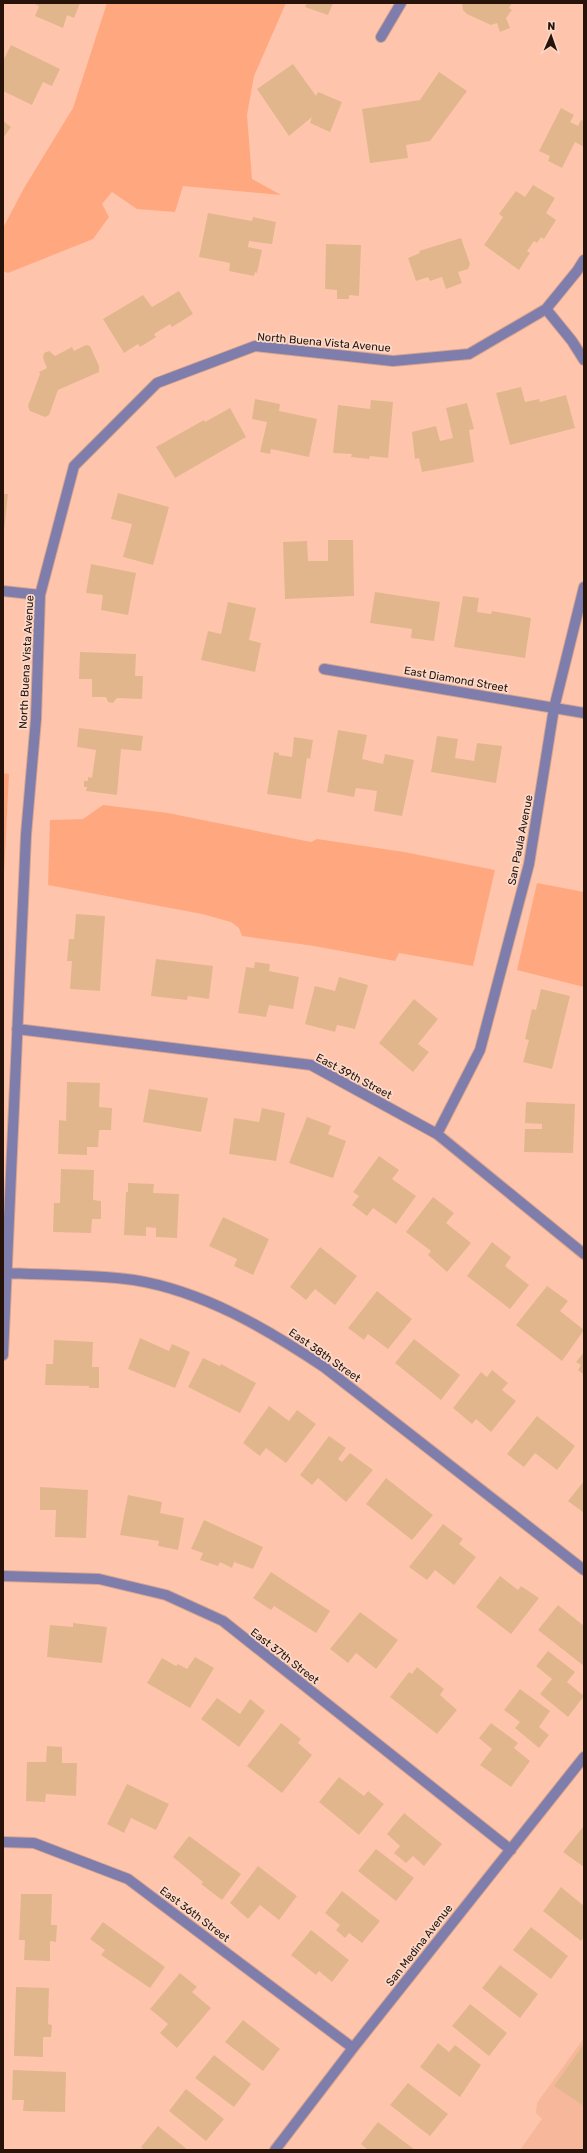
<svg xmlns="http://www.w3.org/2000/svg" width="587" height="2153" font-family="Rubik,sans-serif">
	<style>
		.built { fill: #f6b79a }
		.green { fill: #ffa880 }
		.building { fill: #e1b68d }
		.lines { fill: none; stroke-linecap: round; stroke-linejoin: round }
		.minor-casing { stroke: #d7a58f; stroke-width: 12 }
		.minor { stroke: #7e7dac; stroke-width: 10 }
		.labels { text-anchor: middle; stroke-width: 3.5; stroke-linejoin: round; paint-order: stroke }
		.street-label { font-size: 11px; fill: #27130a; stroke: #fbd9c9 }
	</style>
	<rect width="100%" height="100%" fill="#fec5ac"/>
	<path class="built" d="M 584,2038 L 584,2150 L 520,2150 L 542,2119 L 536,2113 L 537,2103 Z"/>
	<path class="green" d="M 107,3 L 286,3 L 254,76 L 247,115 L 252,179 L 281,195 L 183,186 L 175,212 L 137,209 L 112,192 L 102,204 L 109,217 L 93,239 L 8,273 L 3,271 L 3,228 L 24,188 L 73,108 Z
		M 3,773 L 9,774 L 4,875 L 3,875 Z
		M 103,805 L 168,813 L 311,842 L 317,839 L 404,852 L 495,870 L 473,966 L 399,953 L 395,961 L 314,946 L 242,936 L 239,928 L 231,922 L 202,914 L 48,885 L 50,820 L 83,819 Z
		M 537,883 L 584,892 L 584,987 L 517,970 Z"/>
	<path class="building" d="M 32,3 L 80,3 L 74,18 L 67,15 L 63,28 L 35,16 L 39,6 Z
		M 307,3 L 333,3 L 328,15 L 305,7 Z
		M 462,3 L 512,3 L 509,8 L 512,10 L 506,18 L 510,28 L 500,32 L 497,23 L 491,25 L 467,14 L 463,10 Z
		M 11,45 L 60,69 L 52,86 L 43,82 L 32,105 L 3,91 L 3,61 Z
		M 293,64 L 316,96 L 318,92 L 342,102 L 330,132 L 310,123 L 312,117 L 289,136 L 257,89 Z
		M 439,72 L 467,91 L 430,141 L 406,145 L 408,158 L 370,163 L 362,109 L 420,100 Z
		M 561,108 L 574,115 L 570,122 L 578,126 L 581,120 L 584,121 L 584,147 L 575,142 L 562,168 L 548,161 L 550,156 L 539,151 Z
		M 3,121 L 11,127 L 3,138 Z
		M 533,185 L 555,198 L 546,213 L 556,220 L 544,239 L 541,237 L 537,243 L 534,241 L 527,251 L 530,253 L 519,270 L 484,245 L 503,217 L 499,214 L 516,191 L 525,197 Z
		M 208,213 L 252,221 L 253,217 L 276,222 L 272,244 L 249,241 L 248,247 L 262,250 L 257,273 L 255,272 L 254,276 L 229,271 L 230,263 L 199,257 Z
		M 461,238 L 470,264 L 468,269 L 458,272 L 462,283 L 446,289 L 442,277 L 430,281 L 428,277 L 416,281 L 408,258 L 420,253 L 419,251 Z
		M 326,244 L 361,245 L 359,296 L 349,295 L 349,299 L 337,299 L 337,290 L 325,289 Z
		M 179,291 L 193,314 L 172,327 L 170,324 L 154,334 L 156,337 L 140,347 L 138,344 L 124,353 L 103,319 L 143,295 L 152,307 Z
		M 86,345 L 90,346 L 99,366 L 99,372 L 58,390 L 49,415 L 45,417 L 30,411 L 28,406 L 40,374 L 39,372 L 47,368 L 43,358 L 44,353 L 49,351 L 55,356 L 72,347 L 74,351 Z
		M 521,387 L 525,402 L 539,399 L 540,402 L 566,395 L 575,428 L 510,445 L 496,393 Z
		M 255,399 L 280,404 L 279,411 L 317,419 L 309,457 L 271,449 L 270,454 L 260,452 L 267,422 L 252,419 Z
		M 371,400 L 393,402 L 388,458 L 370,456 L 369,459 L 351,457 L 352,454 L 333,453 L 338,405 L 370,409 Z
		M 467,403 L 474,429 L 469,430 L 474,462 L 422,472 L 419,458 L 415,459 L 412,432 L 436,426 L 440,441 L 453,438 L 446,408 Z
		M 230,408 L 246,437 L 175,478 L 156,447 L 204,420 L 205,422 Z
		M 118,493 L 169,507 L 153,565 L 123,557 L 132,524 L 111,519 Z
		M 3,494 L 8,494 L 4,530 L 3,530 Z
		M 328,540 L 353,540 L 354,596 L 285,599 L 283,542 L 307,541 L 308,561 L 328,561 Z
		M 91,564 L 136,573 L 128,615 L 101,610 L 103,595 L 86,593 Z
		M 375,592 L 440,602 L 434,641 L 411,638 L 412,629 L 370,623 Z
		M 463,596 L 479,598 L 477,612 L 491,614 L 492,611 L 531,618 L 525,658 L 454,647 Z
		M 228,602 L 256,608 L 249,640 L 261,643 L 255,672 L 201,660 L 208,631 L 221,634 Z
		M 80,652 L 136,654 L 135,676 L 143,676 L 142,699 L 117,698 L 113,703 L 108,702 L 106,697 L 92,697 L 92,679 L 79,679 Z
		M 79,728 L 143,736 L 141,751 L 121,749 L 117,795 L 86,791 L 87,787 L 84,787 L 84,781 L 88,781 L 88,777 L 92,778 L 96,750 L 77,747 Z
		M 338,730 L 367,735 L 362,759 L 383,764 L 385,754 L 414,760 L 402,816 L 374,811 L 377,791 L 356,788 L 354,797 L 327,792 Z
		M 437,736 L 458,739 L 455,758 L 474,761 L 477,743 L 502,746 L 496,783 L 431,772 Z
		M 294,737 L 313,740 L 310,759 L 307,758 L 301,799 L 267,794 L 274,752 L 279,753 L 279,755 L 292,757 Z
		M 76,914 L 105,916 L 100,991 L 70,989 L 72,961 L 67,961 L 69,939 L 74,939 Z
		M 156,959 L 213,966 L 209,999 L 188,996 L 187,1000 L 151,996 Z
		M 255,962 L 270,964 L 269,971 L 299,977 L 293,1009 L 269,1005 L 266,1017 L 238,1013 L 246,967 L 254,968 Z
		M 339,977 L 368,985 L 355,1029 L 337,1025 L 335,1032 L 305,1024 L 315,986 L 335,991 Z
		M 541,989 L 570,996 L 552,1069 L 523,1062 L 529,1040 L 525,1039 L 532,1009 L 536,1010 Z
		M 414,999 L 438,1019 L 418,1044 L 429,1052 L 413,1072 L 379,1043 Z
		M 67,1082 L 100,1083 L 99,1107 L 112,1108 L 111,1130 L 99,1130 L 98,1147 L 87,1147 L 87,1155 L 58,1154 L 59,1120 L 66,1121 Z
		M 149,1089 L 208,1098 L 201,1132 L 143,1122 Z
		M 526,1102 L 575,1104 L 573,1153 L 524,1152 L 525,1129 L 542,1129 L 542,1124 L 525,1123 Z
		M 262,1108 L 285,1113 L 276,1161 L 229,1154 L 234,1118 L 259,1122 Z
		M 307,1117 L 331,1126 L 328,1134 L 346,1141 L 333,1178 L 289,1163 Z
		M 379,1156 L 399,1170 L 392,1179 L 416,1196 L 396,1224 L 373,1208 L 367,1216 L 352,1205 L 359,1196 L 353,1192 Z
		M 61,1169 L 94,1170 L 93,1200 L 101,1201 L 101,1219 L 92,1219 L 91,1233 L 53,1232 L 54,1203 L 60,1203 Z
		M 128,1183 L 154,1184 L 153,1193 L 179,1194 L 177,1238 L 156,1237 L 156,1228 L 146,1227 L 146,1236 L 124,1235 L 126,1192 L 128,1192 Z
		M 433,1197 L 454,1213 L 446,1223 L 471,1243 L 447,1272 L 428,1255 L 431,1251 L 406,1232 Z
		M 223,1217 L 269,1239 L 253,1275 L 234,1266 L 237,1259 L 209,1246 Z
		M 492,1242 L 511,1257 L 505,1266 L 529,1285 L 510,1309 L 467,1276 Z
		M 320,1247 L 357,1276 L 335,1305 L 315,1289 L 306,1300 L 290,1287 Z
		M 547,1286 L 568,1301 L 560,1311 L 584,1330 L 562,1361 L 516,1325 Z
		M 377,1291 L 412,1319 L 388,1349 L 368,1334 L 364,1340 L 348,1328 Z
		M 140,1338 L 169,1351 L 172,1344 L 190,1352 L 175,1388 L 128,1369 Z
		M 414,1339 L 460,1375 L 441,1400 L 395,1363 Z
		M 54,1340 L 93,1342 L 92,1367 L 99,1367 L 99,1388 L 89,1388 L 89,1386 L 45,1385 L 46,1364 L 53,1364 Z
		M 584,1352 L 584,1375 L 578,1370 L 581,1365 L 576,1362 Z
		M 203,1358 L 220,1366 L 221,1364 L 256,1383 L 240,1413 L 188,1387 Z
		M 492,1370 L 508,1383 L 502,1390 L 516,1401 L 491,1432 L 476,1419 L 472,1424 L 453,1408 L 481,1372 L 487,1377 Z
		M 269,1406 L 289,1421 L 297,1410 L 316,1424 L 286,1463 L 266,1448 L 260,1456 L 243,1443 Z
		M 537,1416 L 575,1446 L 557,1470 L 535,1453 L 524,1467 L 507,1454 Z
		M 329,1436 L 346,1448 L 338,1459 L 342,1462 L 350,1453 L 373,1470 L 346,1502 L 318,1478 L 312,1485 L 300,1475 Z
		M 386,1478 L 433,1515 L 412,1540 L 366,1504 Z
		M 584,1481 L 584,1513 L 568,1501 Z
		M 40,1487 L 88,1490 L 86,1538 L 55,1537 L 56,1510 L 40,1510 Z
		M 128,1495 L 162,1502 L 160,1513 L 184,1518 L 178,1550 L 158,1546 L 159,1541 L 120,1535 Z
		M 204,1520 L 263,1547 L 253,1569 L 234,1562 L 232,1568 L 220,1562 L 218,1566 L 200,1560 L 203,1553 L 191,1549 Z
		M 443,1524 L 463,1539 L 459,1544 L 476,1557 L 454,1585 L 435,1570 L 427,1580 L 409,1567 Z
		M 271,1572 L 330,1611 L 316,1633 L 274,1606 L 271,1610 L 253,1598 Z
		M 500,1576 L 518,1590 L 521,1586 L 539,1598 L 511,1634 L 476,1607 Z
		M 558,1605 L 584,1626 L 584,1666 L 538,1630 Z
		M 360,1612 L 398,1640 L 376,1669 L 356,1653 L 348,1663 L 330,1649 Z
		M 73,1623 L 107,1627 L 102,1663 L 47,1657 L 50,1625 L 73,1627 Z
		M 548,1651 L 575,1672 L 567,1682 L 584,1696 L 568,1717 L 540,1694 L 552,1679 L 536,1666 Z
		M 195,1657 L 214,1668 L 190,1708 L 147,1683 L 162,1658 L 176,1666 L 178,1664 L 187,1669 Z
		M 417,1667 L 444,1689 L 440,1695 L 457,1710 L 437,1734 L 390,1697 L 409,1672 L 412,1674 Z
		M 520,1689 L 550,1711 L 539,1727 L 549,1735 L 539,1748 L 515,1728 L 520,1722 L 504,1710 Z
		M 217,1698 L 240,1714 L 250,1699 L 265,1711 L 239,1747 L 201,1719 Z
		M 281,1723 L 301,1739 L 298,1743 L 312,1755 L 282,1793 L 247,1766 Z
		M 491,1723 L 518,1743 L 514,1748 L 530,1761 L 511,1787 L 480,1765 L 492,1749 L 479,1738 Z
		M 47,1746 L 62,1747 L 62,1763 L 77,1763 L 76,1796 L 46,1794 L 45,1802 L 26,1801 L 27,1762 L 46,1762 Z
		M 339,1777 L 364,1796 L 368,1791 L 384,1804 L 359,1835 L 319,1802 Z
		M 127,1784 L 169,1804 L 156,1830 L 131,1818 L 124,1833 L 107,1824 Z
		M 404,1813 L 442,1844 L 424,1866 L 413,1856 L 406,1863 L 394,1853 L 400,1846 L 387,1834 Z
		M 583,1827 L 584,1827 L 584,1867 L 563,1852 Z
		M 189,1836 L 241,1874 L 222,1900 L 201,1884 L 203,1882 L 173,1857 Z
		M 376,1849 L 414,1878 L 396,1901 L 358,1871 Z
		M 258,1866 L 297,1896 L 279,1920 L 260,1905 L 248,1919 L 230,1903 Z
		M 561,1887 L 584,1906 L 584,1937 L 581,1941 L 543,1911 Z
		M 342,1891 L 380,1921 L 362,1943 L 349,1933 L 345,1938 L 336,1930 L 340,1925 L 325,1913 Z
		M 21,1894 L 52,1894 L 51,1925 L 57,1925 L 56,1942 L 50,1941 L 50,1961 L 24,1960 L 25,1940 L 19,1940 Z
		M 103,1922 L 165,1967 L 150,1988 L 101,1955 L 105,1950 L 90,1939 Z
		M 531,1927 L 568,1956 L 551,1979 L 513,1950 Z
		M 311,1930 L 349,1960 L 332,1982 L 319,1971 L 316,1975 L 291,1955 Z
		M 500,1965 L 538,1994 L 520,2018 L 482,1988 Z
		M 180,1973 L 197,1987 L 192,1992 L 211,2008 L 177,2048 L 160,2033 L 168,2024 L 150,2009 Z
		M 16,1987 L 49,1988 L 48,2024 L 52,2025 L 51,2037 L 43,2037 L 43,2057 L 14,2056 Z
		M 470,2004 L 507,2033 L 489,2056 L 452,2026 Z
		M 243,2020 L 280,2049 L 263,2071 L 225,2042 Z
		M 438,2043 L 449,2052 L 455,2045 L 481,2065 L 460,2097 L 420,2067 Z
		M 584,2044 L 584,2106 L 554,2086 Z
		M 214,2055 L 251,2084 L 234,2107 L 195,2078 Z
		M 13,2070 L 66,2072 L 65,2112 L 23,2111 L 24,2100 L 12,2100 Z
		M 408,2083 L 448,2114 L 430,2136 L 390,2105 Z
		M 186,2089 L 224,2119 L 206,2141 L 169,2111 Z
		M 378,2122 L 415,2150 L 368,2150 L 361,2144 Z
		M 158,2126 L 188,2150 L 144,2150 L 141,2147 Z"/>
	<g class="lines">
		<g class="minor-casing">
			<path id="minor" d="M 381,37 L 401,3
				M 546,309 L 572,341 L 584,360
				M 3,591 L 40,595
				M 324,669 L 584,713
				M 17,1029 L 311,1065 L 437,1134 L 584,1254
				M 437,1134 L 480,1050 L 529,864 L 554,708 L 584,587
				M 3,1273 C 47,1275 91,1274 134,1280 C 203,1291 267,1329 324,1367 L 584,1570
				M 3,1355 L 26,835 L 36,719 L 40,595 L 74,466 L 157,383 L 255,346 L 393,361 L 469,354 L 546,309 L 577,271 L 584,260
				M 3,1576 L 99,1579 L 166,1595 L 223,1621 L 511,1850
				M 3,1842 L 34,1843 L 128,1879 L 353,2048
				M 275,2150 L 353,2048 L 584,1757"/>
		</g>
		<use href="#minor" class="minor"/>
	</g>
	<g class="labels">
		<g class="street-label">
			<text transform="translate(324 342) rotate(5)" y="4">North Buena Vista Avenue</text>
			<text transform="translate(26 662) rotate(-87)" y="4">North Buena Vista Avenue</text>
			<text transform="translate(456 679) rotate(10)" y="4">East Diamond Street</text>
			<text transform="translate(520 840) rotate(-79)" y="4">San Paula Avenue</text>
			<text transform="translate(354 1076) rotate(28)" y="4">East 39th Street</text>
			<text transform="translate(325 1355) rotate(35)" y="4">East 38th Street</text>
			<text transform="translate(285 1656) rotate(38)" y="4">East 37th Street</text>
			<text transform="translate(195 1914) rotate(37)" y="4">East 36th Street</text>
			<text transform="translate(419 1945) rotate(-52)" y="4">San Medina Avenue</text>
		</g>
	</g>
	<rect width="587" height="2153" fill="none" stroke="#27130a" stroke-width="8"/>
	<g transform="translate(551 36) rotate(2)" stroke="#fbd9c9" stroke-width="3" paint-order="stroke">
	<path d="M0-3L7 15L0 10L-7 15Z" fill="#27130a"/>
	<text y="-6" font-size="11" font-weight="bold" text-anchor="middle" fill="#27130a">N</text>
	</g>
</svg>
